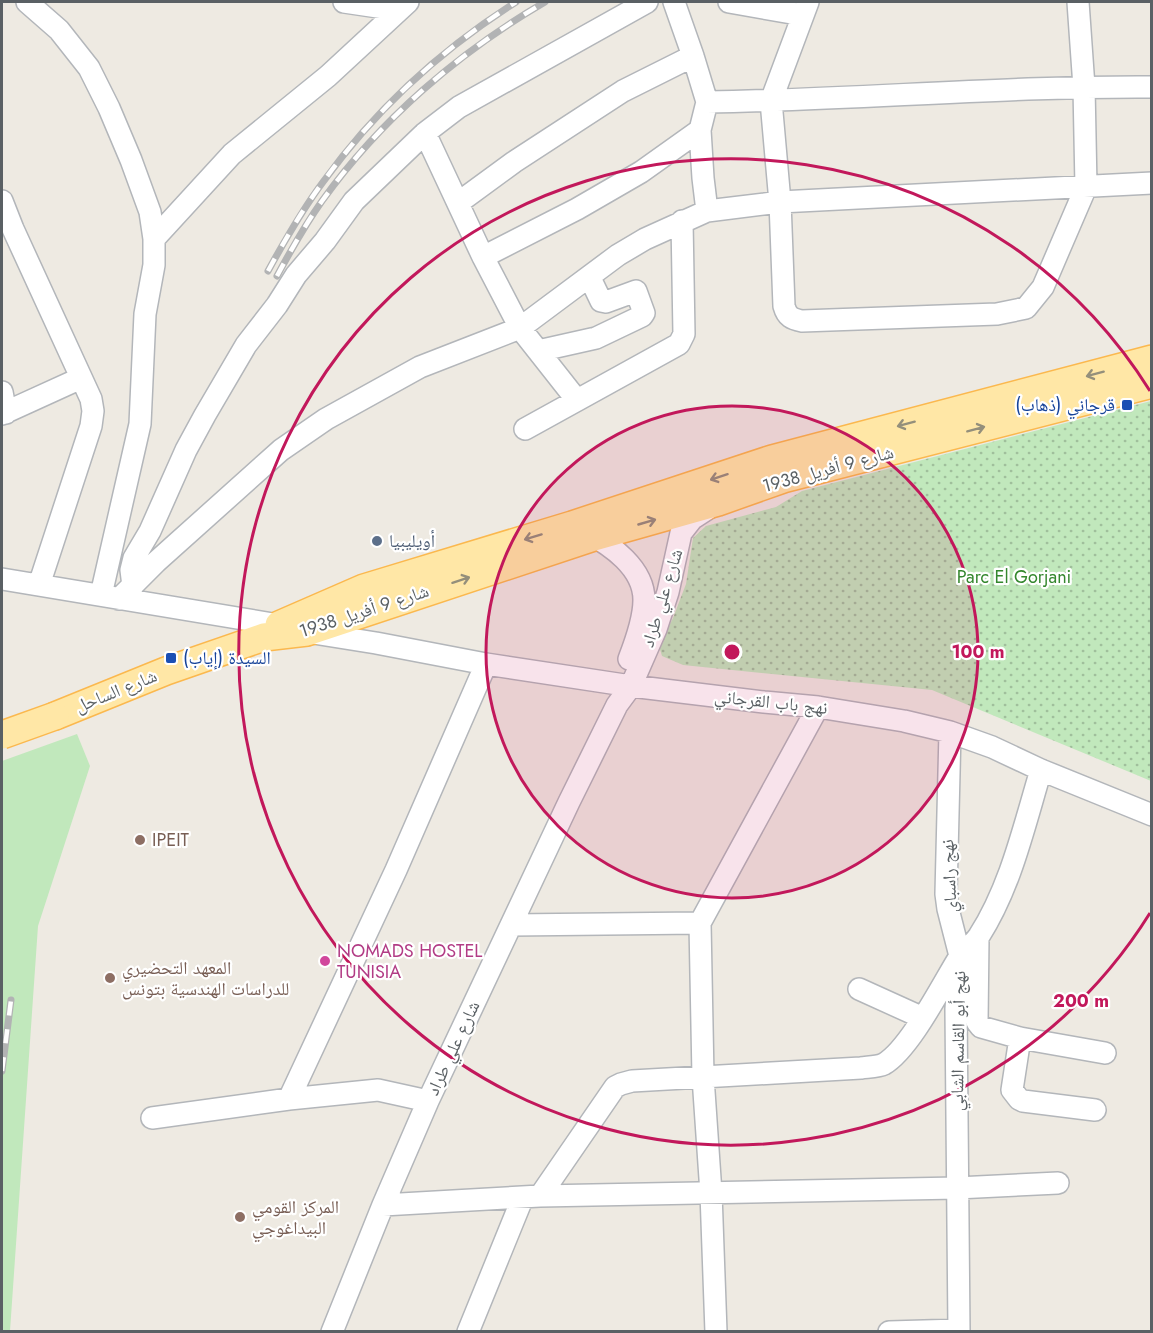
<svg xmlns="http://www.w3.org/2000/svg" width="1153" height="1333" font-family="Jost,'Noto Naskh Arabic',sans-serif">
	<style>
		.grass { fill: #c1e8bc }
		.park { fill: url(#park-dots) }
		.lines { fill: none; stroke-linecap: round; stroke-linejoin: round }
		.minor-casing { stroke: #b3b6ba; stroke-width: 24 }
		.major-casing { stroke: #fbb84e; stroke-width: 30 }
		.minor { stroke: #fff; stroke-width: 21 }
		.major { stroke: #ffe7a6; stroke-width: 27 }
		.rail-casing { stroke: #b2b3b4; stroke-width: 7 }
		.rail { stroke: #fff; stroke-width: 4.5; stroke-dasharray: 14; stroke-linecap: butt }
		.major-bridge-casing { stroke: #fbb84e; stroke-width: 30; stroke-linecap: butt }
		.major-bridge { stroke: #ffe7a6; stroke-width: 27 }
		.oneway { stroke: #948f7b }
		.ring { fill: none; stroke: #c2185b; stroke-width: 3 }
		.transit-dot { fill: #1a4fb4; stroke: #fff; stroke-width: 2 }
		.service-dot { fill: #5c6f8a; stroke: #fff; stroke-width: 2 }
		.education-dot { fill: #8d6e63; stroke: #fff; stroke-width: 2 }
		.hotel-dot { fill: #d1479c; stroke: #fff; stroke-width: 2 }
		.labels { text-anchor: middle; stroke-width: 4.5; stroke-linejoin: round; paint-order: stroke }
		.transit-label { font-size: 18px; fill: #164399; stroke: #fff; text-anchor: end }
		.street-label { font-size: 18px; fill: #5a6064; stroke: #fff }
		.service-label { font-size: 18px; fill: #4e5e75; stroke: #fff; text-anchor: start }
		.park-label { font-size: 18px; fill: #34872e; stroke: #fff }
		.education-label { font-size: 18px; fill: #785e54; stroke: #fff; text-anchor: start }
		.hotel-label { font-size: 18px; fill: #b23c85; stroke: #fff; text-anchor: start }
		.centre { fill: #c2185b; stroke: #fff; stroke-width: 3 }
		.ring-label { font-size: 18px; text-anchor: middle; font-weight: bold; fill: #c2185b; stroke: #fff; stroke-width: 4.5; stroke-linejoin: round; paint-order: stroke }
	</style>
	<defs>
		<pattern id="park-dots" width="8" height="8" patternUnits="userSpaceOnUse" patternTransform="scale(1.5)"><rect width="8" height="8" fill="#c1e8bc"/><path d="M2 2h.1M6 6h.1" fill="none" stroke="#a0bf9c" stroke-width="1.8" stroke-linecap="round"/></pattern>
	</defs>
	<rect width="100%" height="100%" fill="#eeeae2"/>
	<path class="grass" d="M 77,734 L 90,766 L 38,926 L 10,1331 L 2,1331 L 2,761 Z"/>
	<path class="park" d="M 1151,401 L 1151,781 L 932,690 L 683,665 L 662,656 L 659,646 L 673,618 L 686,584 L 693,538 L 706,526 L 776,507 L 802,491 Z"/>
	<g class="lines">
		<g class="minor-casing">
			<path id="minor" d="M 27,2 L 59,30 L 89,68 L 109,108 L 131,160 L 150,212 L 154,239 L 154,265 L 145,314 L 140,424 L 101,595
				M 344,2 L 398,10
				M 674,2 L 693,56 L 707,102 L 700,130 L 703,178 L 707,211
				M 729,2 L 803,15
				M 808,2 L 771,101 L 780,202 L 784,306 C 787,317 792,319 802,321 L 997,314 L 1026,308 L 1043,287 L 1086,187 L 1084,87 L 1078,2
				M 707,102 C 855,100 1003,86 1152,87
				M 425,133 L 483,257 L 520,328 L 576,399
				M 2,201 L 13,229 L 91,399 L 93,411 L 91,426 L 39,585
				M 458,203 L 514,162 L 623,91 L 693,56
				M 154,239 L 232,154 L 328,76 L 408,2
				M 483,257 L 577,209 L 641,172 L 700,130
				M 538,351 L 596,338 L 642,316 L 644,313 L 636,291 L 606,302 L 601,301 L 590,278
				M 2,392 L 6,413
				M 2,414 L 81,378
				M 525,429 L 679,344 L 684,334 L 682,221
				M 586,532 C 611,545 644,568 644,600 C 644,619 636,641 629,659
				M 2,579 L 279,625 L 307,632 L 376,643 L 486,664 L 631,686 L 764,702 L 818,707 L 904,721 L 950,732 L 992,747 L 1041,770 L 1152,815
				M 133,586 L 131,570 L 134,558 L 150,531 L 186,450 L 205,415 L 246,345 L 277,305 L 296,275 L 325,241 L 354,201 L 425,133 L 459,107 L 647,2
				M 119,599 L 156,562 L 281,450 L 326,419 L 420,367 L 520,328 L 618,255 L 645,239 L 707,211 L 780,202 L 1152,183
				M 511,925 L 700,923
				M 978,938 L 977,1022 L 981,1027 L 1020,1038 L 1105,1053
				M 859,989 L 923,1018
				M 1020,1038 L 1012,1090 L 1019,1099 L 1023,1101 L 1095,1110
				M 289,1099 L 396,870 L 486,664
				M 152,1118 L 289,1099 L 378,1090 L 428,1101
				M 540,1196 L 615,1087 L 621,1084 L 632,1081 L 861,1068 C 868,1067 878,1067 884,1064 C 910,1049 943,983 960,956 L 948,909 L 946,894 L 950,732
				M 383,1205 L 540,1196 L 957,1188 L 1058,1183
				M 332,1332 L 383,1205 L 428,1101 L 569,802 L 617,705 L 631,686 L 656,629 L 668,592 L 681,533 L 692,519 L 709,508
				M 468,1332 L 523,1197
				M 716,1332 L 711,1193 L 703,1077 L 700,923 L 818,707
				M 889,1332 L 959,1330
				M 959,1332 L 956,1009 L 960,956 C 966,950 974,943 979,936 C 1011,886 1024,826 1041,770"/>
		</g>
		<g class="major-casing">
			<path id="major" d="M 279,625 L 364,588 L 572,525 L 772,459 L 1152,359
				M 55,716 L 166,671 L 264,637 L 307,632 L 594,537 L 718,502 L 783,479 L 1152,384"/>
		</g>
		<use href="#minor" class="minor"/>
		<use href="#major" class="major"/>
		<g class="rail-casing">
			<path id="rail" d="M 268,271 C 285,240 302,210 323,182 C 375,110 442,49 516,2
				M 277,276 C 291,250 305,225 322,201 C 380,120 459,52 545,2
				M 2,1071 L 11,1000"/>
		</g>
		<use href="#rail" class="rail"/>
		<g class="major-bridge-casing">
			<path id="major-bridge" d="M 2,735 L 55,716"/>
		</g>
		<use href="#major-bridge" class="major-bridge"/>
	</g>
	<defs><path id="oneway-shaft" d="M-6 0H5M1.5-3L5.5 0L1.5 3" fill="none" stroke-width="1.6" stroke-linecap="round" stroke-linejoin="round" transform="scale(1.5)"/></defs>
	<g class="oneway">
		<use href="#oneway-shaft" transform="translate(1095 374) rotate(165)"/>
		<use href="#oneway-shaft" transform="translate(906 424) rotate(165)"/>
		<use href="#oneway-shaft" transform="translate(976 429) rotate(-15)"/>
		<use href="#oneway-shaft" transform="translate(719 477) rotate(162)"/>
		<use href="#oneway-shaft" transform="translate(647 522) rotate(-16)"/>
		<use href="#oneway-shaft" transform="translate(533 537) rotate(163)"/>
		<use href="#oneway-shaft" transform="translate(461 580) rotate(-18)"/>
	</g>
	<circle cx="732" cy="652" r="246" fill="#c2185b" fill-opacity=".12"/>
	<g class="ring">
		<circle cx="732" cy="652" r="246"/>
		<path d="M1150 913A493 493 0 1 1 1150 391"/>
	</g>
	<g class="transit-dot">
		<rect x="1121" y="399" width="12" height="12" rx="3"/>
		<rect x="165" y="652" width="12" height="12" rx="3"/>
	</g>
	<circle class="service-dot" cx="377" cy="541" r="6"/>
	<g class="education-dot">
		<circle cx="140" cy="840" r="6"/>
		<circle cx="110" cy="978" r="6"/>
		<circle cx="240" cy="1217" r="6"/>
	</g>
	<circle class="hotel-dot" cx="325" cy="961" r="6"/>
	<g class="labels">
		<g class="transit-label">
			<text x="1115" y="411">قرجاني (ذهاب)</text>
			<text x="183" y="664" text-anchor="start">السيدة (إياب)</text>
		</g>
		<g class="street-label">
			<text transform="translate(828 469) rotate(-15)" y="6">شارع 9 أفريل 1938</text>
			<text transform="translate(662 598) rotate(-73)" y="6">شارع علي طراد</text>
			<text transform="translate(364 611) rotate(-18)" y="6">شارع 9 أفريل 1938</text>
			<text transform="translate(116 691) rotate(-22)" y="6">شارع الساحل</text>
			<text transform="translate(771 702) rotate(6)" y="6">نهج باب القرجاني</text>
			<text transform="translate(949 876) rotate(-93)" y="6">نهج راسباي</text>
			<text transform="translate(958 1041) rotate(-89)" y="6">نهج أبو القاسم الشابي</text>
			<text transform="translate(453 1048) rotate(-65)" y="6">شارع علي طراد</text>
		</g>
		<g class="service-label">
			<text x="389" y="547">أويليبيا</text>
		</g>
		<g class="park-label">
			<text x="1014" y="583">Parc El Gorjani</text>
		</g>
		<g class="education-label">
			<text x="152" y="846">IPEIT</text>
			<text x="122" y="974">المعهد التحضيري<tspan x="122" dy="21">للدراسات الهندسية بتونس</tspan></text>
			<text x="252" y="1213">المركز القومي<tspan x="252" dy="21">البيداغوجي</tspan></text>
		</g>
		<g class="hotel-label">
			<text x="337" y="957">NOMADS HOSTEL<tspan x="337" dy="21">TUNISIA</tspan></text>
		</g>
	</g>
	<circle cx="732" cy="652" r="9" class="centre"/>
	<g class="ring-label">
		<text x="978" y="658">100 m</text>
		<text x="1081" y="1007">200 m</text>
	</g>
	<rect width="1153" height="1333" fill="none" stroke="#5a6064" stroke-width="6"/>
</svg>
